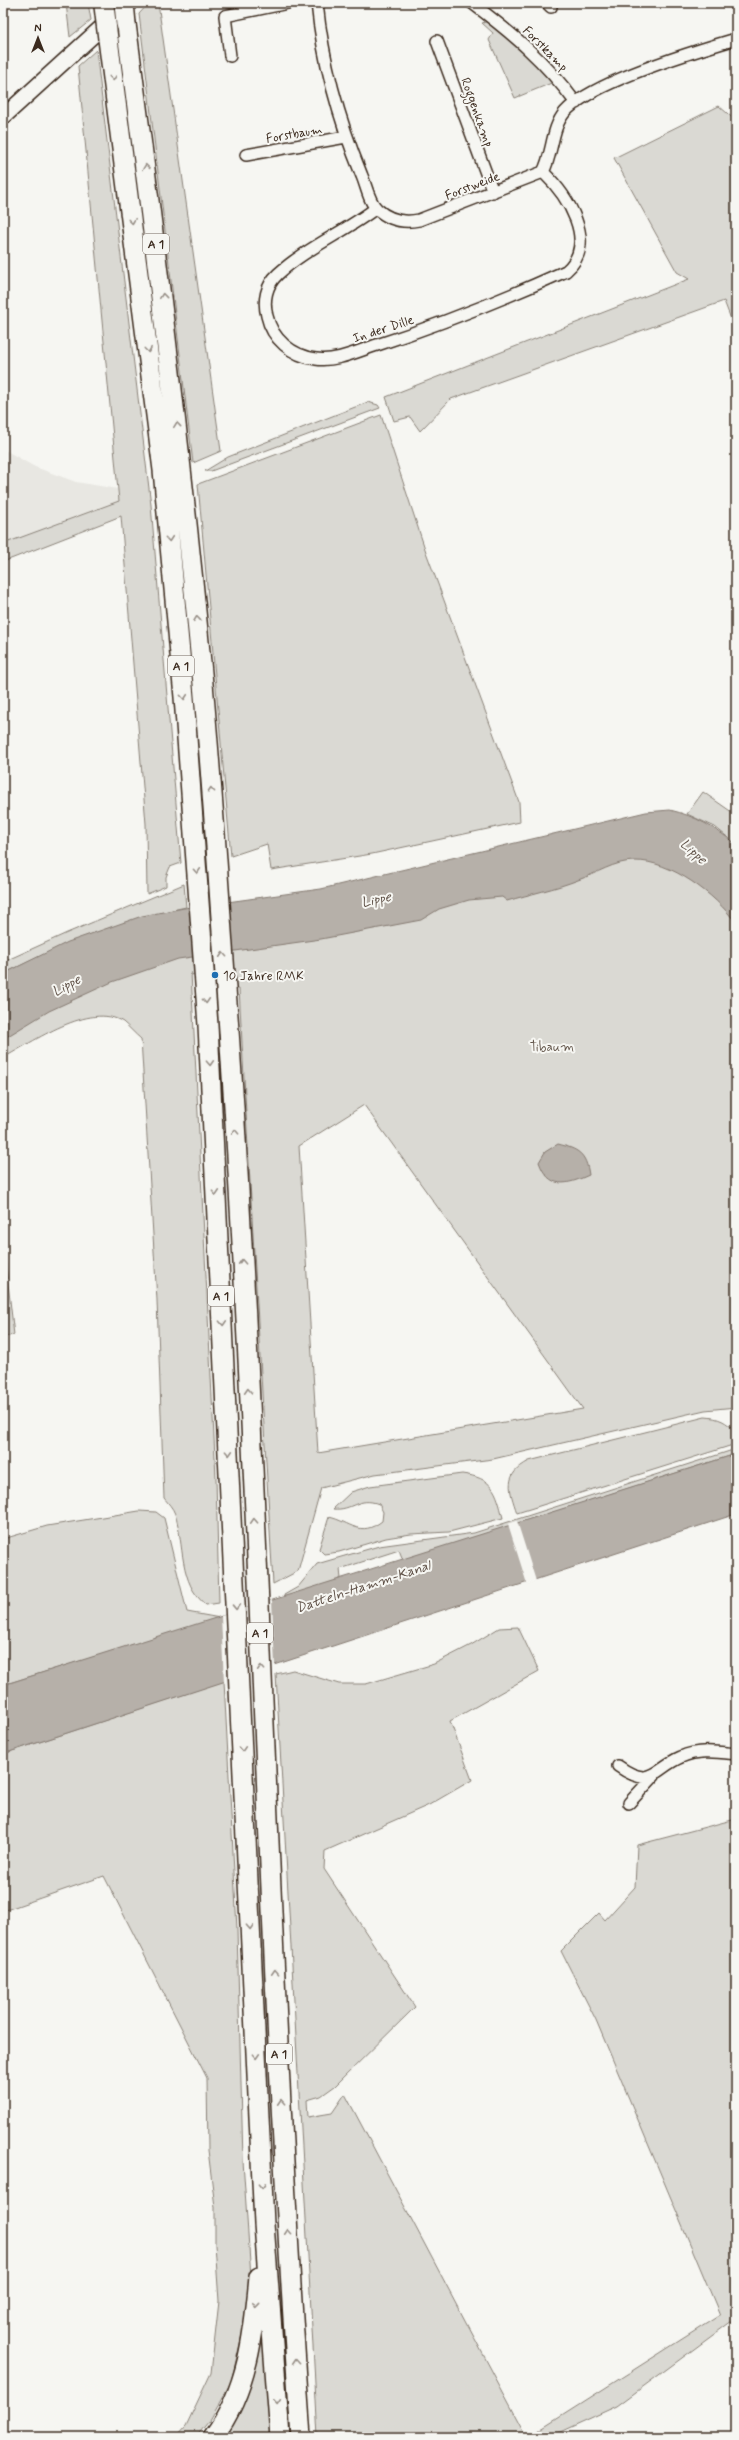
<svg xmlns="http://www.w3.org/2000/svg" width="739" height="2440" font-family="Mynerve,sans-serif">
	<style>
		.built { fill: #e8e7e2 }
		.green { fill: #dad9d3; stroke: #8a8278; fill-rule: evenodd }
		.water { fill: #b6b0a9; stroke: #857a71 }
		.pier { fill: #f6f6f2 }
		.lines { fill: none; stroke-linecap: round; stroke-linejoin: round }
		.minor-casing { stroke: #3b2a1e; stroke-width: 14 }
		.secondary-casing { stroke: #3b2a1e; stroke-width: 18 }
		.motorway-casing { stroke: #3b2a1e; stroke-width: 22 }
		.minor { stroke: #f6f6f2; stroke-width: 11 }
		.secondary { stroke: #f6f6f2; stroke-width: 15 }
		.motorway { stroke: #f6f6f2; stroke-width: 19 }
		.rail { stroke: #3b2a1e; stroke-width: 3 }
		.motorway-bridge-casing { stroke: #3b2a1e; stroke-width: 22; stroke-linecap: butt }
		.motorway-bridge { stroke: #f6f6f2; stroke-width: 19 }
		.oneway { stroke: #989088 }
		.poi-dot { fill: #1f6fb2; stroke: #f6f6f2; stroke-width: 1.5 }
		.labels { text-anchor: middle; stroke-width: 4; stroke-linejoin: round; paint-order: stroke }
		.shield { fill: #f6f6f2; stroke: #73675e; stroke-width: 1 }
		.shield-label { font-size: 12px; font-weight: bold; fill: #3b2a1e }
		.street-label { font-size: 13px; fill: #3b2a1e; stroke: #f6f6f2 }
		.poi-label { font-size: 13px; fill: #3b2a1e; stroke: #f6f6f2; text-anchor: start }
		.park-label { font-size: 13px; fill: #63564b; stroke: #f6f6f2 }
		.water-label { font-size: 14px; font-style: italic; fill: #605248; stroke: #f6f6f2 }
	</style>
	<rect width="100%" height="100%" fill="#f6f6f2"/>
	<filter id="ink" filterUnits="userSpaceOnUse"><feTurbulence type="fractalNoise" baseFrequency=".025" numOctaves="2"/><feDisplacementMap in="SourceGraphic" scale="8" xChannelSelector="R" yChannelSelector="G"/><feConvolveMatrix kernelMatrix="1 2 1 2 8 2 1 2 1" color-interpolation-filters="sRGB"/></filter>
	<g filter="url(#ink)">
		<path class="built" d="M 3,449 L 35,467 L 76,482 L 118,489 L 119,501 L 3,544 Z"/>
		<path class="green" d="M 66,3 L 88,3 L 91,20 L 70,37 Z
			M 149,3 L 158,3 L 221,451 L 193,463 L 139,14 Z
			M 489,21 L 520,46 L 554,82 L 515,98 L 489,40 L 493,33 L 482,23 Z
			M 96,50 L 151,505 L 181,863 L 170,867 L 166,877 L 166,886 L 147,894 L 146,824 L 121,516 L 3,562 L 3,544 L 119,501 L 78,66 Z
			M 719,106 L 736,121 L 736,332 L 724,301 L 451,399 L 420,431 L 410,417 L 394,421 L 386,397 L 689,279 L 677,272 L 614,158 Z
			M 368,402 L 378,405 L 380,408 L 211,471 L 205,471 L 228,457 Z
			M 381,415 L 426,552 L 519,802 L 520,822 L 372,854 L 271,870 L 267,844 L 231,856 L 198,484 Z
			M 703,792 L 736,815 L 736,844 L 715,827 L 687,814 Z
			M 644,838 L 736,878 L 736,1407 L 705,1410 L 493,1459 L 375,1474 L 321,1488 L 298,1571 L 273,1584 L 239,989 L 236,989 L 234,968 L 191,975 L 191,972 L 216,1478 L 219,1603 L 206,1605 C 178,1583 185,1545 175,1514 C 173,1508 168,1503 164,1498 L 157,1300 L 141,1039 C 135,1034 129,1027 123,1022 C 90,1001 33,1042 3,1058 L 3,1002 ZM 364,1105 L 583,1409 L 318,1453 L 299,1146 Z
			M 184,884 L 186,907 C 118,921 65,944 3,974 L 3,962 L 67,933 Z
			M 3,1240 L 14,1335 L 3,1337 Z
			M 705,1417 C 719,1418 726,1421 736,1432 L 736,1444 L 517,1513 C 509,1489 503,1475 529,1461 Z
			M 736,1449 L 736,1454 L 403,1560 L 399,1550 L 340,1569 L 341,1579 L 285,1598 L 284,1595 L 298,1587 L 317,1564 L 379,1546 L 474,1533 Z
			M 462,1474 C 493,1478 496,1490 503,1518 L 449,1532 L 411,1534 L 386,1538 L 339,1552 L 324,1554 L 319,1549 L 329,1517 C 351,1522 360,1538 382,1521 L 383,1512 L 379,1504 C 358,1496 353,1511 333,1509 L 351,1492 L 370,1486 Z
			M 139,1511 L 156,1512 L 164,1518 L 187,1612 L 220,1618 L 3,1685 L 3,1539 L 47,1526 Z
			M 518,1627 L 539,1671 L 450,1721 L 472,1780 L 429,1805 L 325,1851 L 324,1869 L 415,2007 L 335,2086 L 321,2096 L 307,2100 L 308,2117 L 332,2113 L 345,2094 L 527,2437 L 318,2437 L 276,1674 L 293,1670 L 339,1684 L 366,1684 L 434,1664 L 471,1645 L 499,1628 Z
			M 224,1681 L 237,1929 L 243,2161 L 252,2292 L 231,2382 L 209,2421 L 196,2437 L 176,2437 L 186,2426 L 211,2373 L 219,2301 L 215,2244 L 215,2207 L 208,2150 L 207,2078 L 104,1876 L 3,1911 L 3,1754 Z
			M 736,1819 L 736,2318 L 617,2406 L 549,2437 L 528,2437 L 720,2315 L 596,2020 L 561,1951 L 599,1913 L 605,1920 L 635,1887 L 637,1845 Z
			M 261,2312 L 270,2437 L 219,2437 Z"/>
		<path class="water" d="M 670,810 C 696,816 715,828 736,844 L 736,923 C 716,895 670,860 635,861 C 614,861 596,874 578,880 C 555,889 530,894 507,901 L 502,897 L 469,900 L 439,909 L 421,920 L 321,939 L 178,959 L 112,982 L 49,1011 L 3,1039 L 3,974 L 68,942 L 142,916 L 184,908 L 321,889 L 646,812 Z
			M 558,1144 C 578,1149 586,1153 589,1175 C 567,1185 549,1190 539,1162 L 545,1152 Z
			M 736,1454 L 736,1514 L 3,1754 L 3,1685 Z"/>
		<path class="pier" d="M 517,1521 L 536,1581 L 527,1584 L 508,1524 Z
			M 272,1600 L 275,1666 L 224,1683 L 221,1616 Z"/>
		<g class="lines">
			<g class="minor-casing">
				<path id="minor" d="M 317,3 C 323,64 339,120 362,176 C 366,185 369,202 377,209 C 389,220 404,223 419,220 L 543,172 C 553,154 551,128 565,112 C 592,82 695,51 736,39
					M 472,3 C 514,35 544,60 576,103
					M 547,3 L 551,7
					M 437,41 L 493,192
					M 230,56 L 225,16 L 288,3
					M 246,155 L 346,137
					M 376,208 C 345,232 306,248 278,274 C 266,285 263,301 267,316 C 272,339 292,356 316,359 C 336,362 358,351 377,345 C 442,324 504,299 566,271 C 599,243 567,195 543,172
					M 618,1766 C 652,1790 653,1769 681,1757 C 698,1749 718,1752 736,1754
					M 629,1803 L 654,1776"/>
			</g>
			<g class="secondary-casing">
				<path id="secondary" d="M 3,117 L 112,18"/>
			</g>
			<g class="motorway-casing">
				<path id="motorway" d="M 126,24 C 154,233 180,442 200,652 C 212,773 219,894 228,1016 C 261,1489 267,1964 301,2437
					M 108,39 L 163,470 L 184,697 L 208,1025 L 264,2224 L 280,2437
					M 213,2437 C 248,2391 254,2333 259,2277"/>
			</g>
			<use href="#minor" class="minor"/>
			<use href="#secondary" class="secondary"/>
			<use href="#motorway" class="motorway"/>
			<path class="rail" d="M 3,496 L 4,496"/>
			<g class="motorway-bridge-casing">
				<path id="motorway-bridge" d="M 124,3 L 126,24
					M 104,6 L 108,39"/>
			</g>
			<use href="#motorway-bridge" class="motorway-bridge"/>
		</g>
		<defs><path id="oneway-chevron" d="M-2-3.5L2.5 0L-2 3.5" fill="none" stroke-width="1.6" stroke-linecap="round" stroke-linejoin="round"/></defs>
		<g class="oneway">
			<use href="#oneway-chevron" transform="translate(113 78) rotate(83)"/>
			<use href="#oneway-chevron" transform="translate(146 167) rotate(-98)"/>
			<use href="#oneway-chevron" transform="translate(132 221) rotate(83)"/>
			<use href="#oneway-chevron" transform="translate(163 296) rotate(-96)"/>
			<use href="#oneway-chevron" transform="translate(148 350) rotate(83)"/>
			<use href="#oneway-chevron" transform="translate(177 425) rotate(-96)"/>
			<use href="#oneway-chevron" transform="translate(169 539) rotate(85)"/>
			<use href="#oneway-chevron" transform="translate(197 619) rotate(-96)"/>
			<use href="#oneway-chevron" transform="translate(184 697) rotate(85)"/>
			<use href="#oneway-chevron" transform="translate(211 790) rotate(-94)"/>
			<use href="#oneway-chevron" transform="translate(197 871) rotate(86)"/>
			<use href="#oneway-chevron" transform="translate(223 955) rotate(-94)"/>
			<use href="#oneway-chevron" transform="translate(206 1001) rotate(86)"/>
			<use href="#oneway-chevron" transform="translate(210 1063) rotate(87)"/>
			<use href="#oneway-chevron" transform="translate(235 1132) rotate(-93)"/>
			<use href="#oneway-chevron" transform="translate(216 1193) rotate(87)"/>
			<use href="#oneway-chevron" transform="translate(242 1262) rotate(-93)"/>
			<use href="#oneway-chevron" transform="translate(223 1323) rotate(87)"/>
			<use href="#oneway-chevron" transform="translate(248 1391) rotate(-93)"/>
			<use href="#oneway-chevron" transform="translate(229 1453) rotate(87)"/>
			<use href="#oneway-chevron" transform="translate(254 1521) rotate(-93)"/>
			<use href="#oneway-chevron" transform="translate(236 1607) rotate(88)"/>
			<use href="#oneway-chevron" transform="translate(261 1668) rotate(-93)"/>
			<use href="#oneway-chevron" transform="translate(242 1749) rotate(87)"/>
			<use href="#oneway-chevron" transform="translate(250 1927) rotate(87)"/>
			<use href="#oneway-chevron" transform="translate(275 1972) rotate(-93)"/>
			<use href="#oneway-chevron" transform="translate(256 2056) rotate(87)"/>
			<use href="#oneway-chevron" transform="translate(281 2102) rotate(-93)"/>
			<use href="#oneway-chevron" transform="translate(262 2186) rotate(87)"/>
			<use href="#oneway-chevron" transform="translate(288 2232) rotate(-94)"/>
			<use href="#oneway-chevron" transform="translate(256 2305) rotate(96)"/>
			<use href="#oneway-chevron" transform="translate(296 2361) rotate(-94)"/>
			<use href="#oneway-chevron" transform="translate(277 2402) rotate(86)"/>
		</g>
	</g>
	<circle class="poi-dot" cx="215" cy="975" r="4"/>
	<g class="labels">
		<g class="shield">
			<rect x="143" y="234" width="26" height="20" rx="3"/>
			<rect x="168" y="656" width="26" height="20" rx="3"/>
			<rect x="208" y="1286" width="26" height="20" rx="3"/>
			<rect x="247" y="1623" width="26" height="20" rx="3"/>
			<rect x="266" y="2044" width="26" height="20" rx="3"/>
		</g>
		<g class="shield-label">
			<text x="156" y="248">A 1</text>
			<text x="181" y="670">A 1</text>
			<text x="221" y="1300">A 1</text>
			<text x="260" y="1637">A 1</text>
			<text x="279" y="2058">A 1</text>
		</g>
		<g class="street-label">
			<text transform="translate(546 48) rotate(45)" y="5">Forstkamp</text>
			<text transform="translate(478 112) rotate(70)" y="5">Roggenkamp</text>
			<text transform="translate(294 133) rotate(-10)" y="5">Forstbaum</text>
			<text transform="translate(472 185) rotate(-21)" y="5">Forstweide</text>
			<text transform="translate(383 328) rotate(-18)" y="5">In der Dille</text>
		</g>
		<g class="poi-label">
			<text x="223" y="980">10 Jahre RMK</text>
		</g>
		<g class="park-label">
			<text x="552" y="1051">Tibaum</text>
		</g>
		<g class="water-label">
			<text transform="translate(694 851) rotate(42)" y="5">Lippe</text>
			<text transform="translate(376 899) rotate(-12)" y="5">Lippe</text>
			<text transform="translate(66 985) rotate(-29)" y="5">Lippe</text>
			<text transform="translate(363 1586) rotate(-18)" y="5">Datteln-Hamm-Kanal</text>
		</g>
	</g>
	<rect width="739" height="2440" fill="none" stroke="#f6f6f2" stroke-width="16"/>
	<rect x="8" y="8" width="723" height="2424" fill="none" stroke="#3b2a1e" stroke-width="1.5" filter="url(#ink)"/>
	<g transform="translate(38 38)" stroke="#f6f6f2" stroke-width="3" paint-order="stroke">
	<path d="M0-3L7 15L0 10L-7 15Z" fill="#3b2a1e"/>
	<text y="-6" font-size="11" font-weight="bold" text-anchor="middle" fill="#3b2a1e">N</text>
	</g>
</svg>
